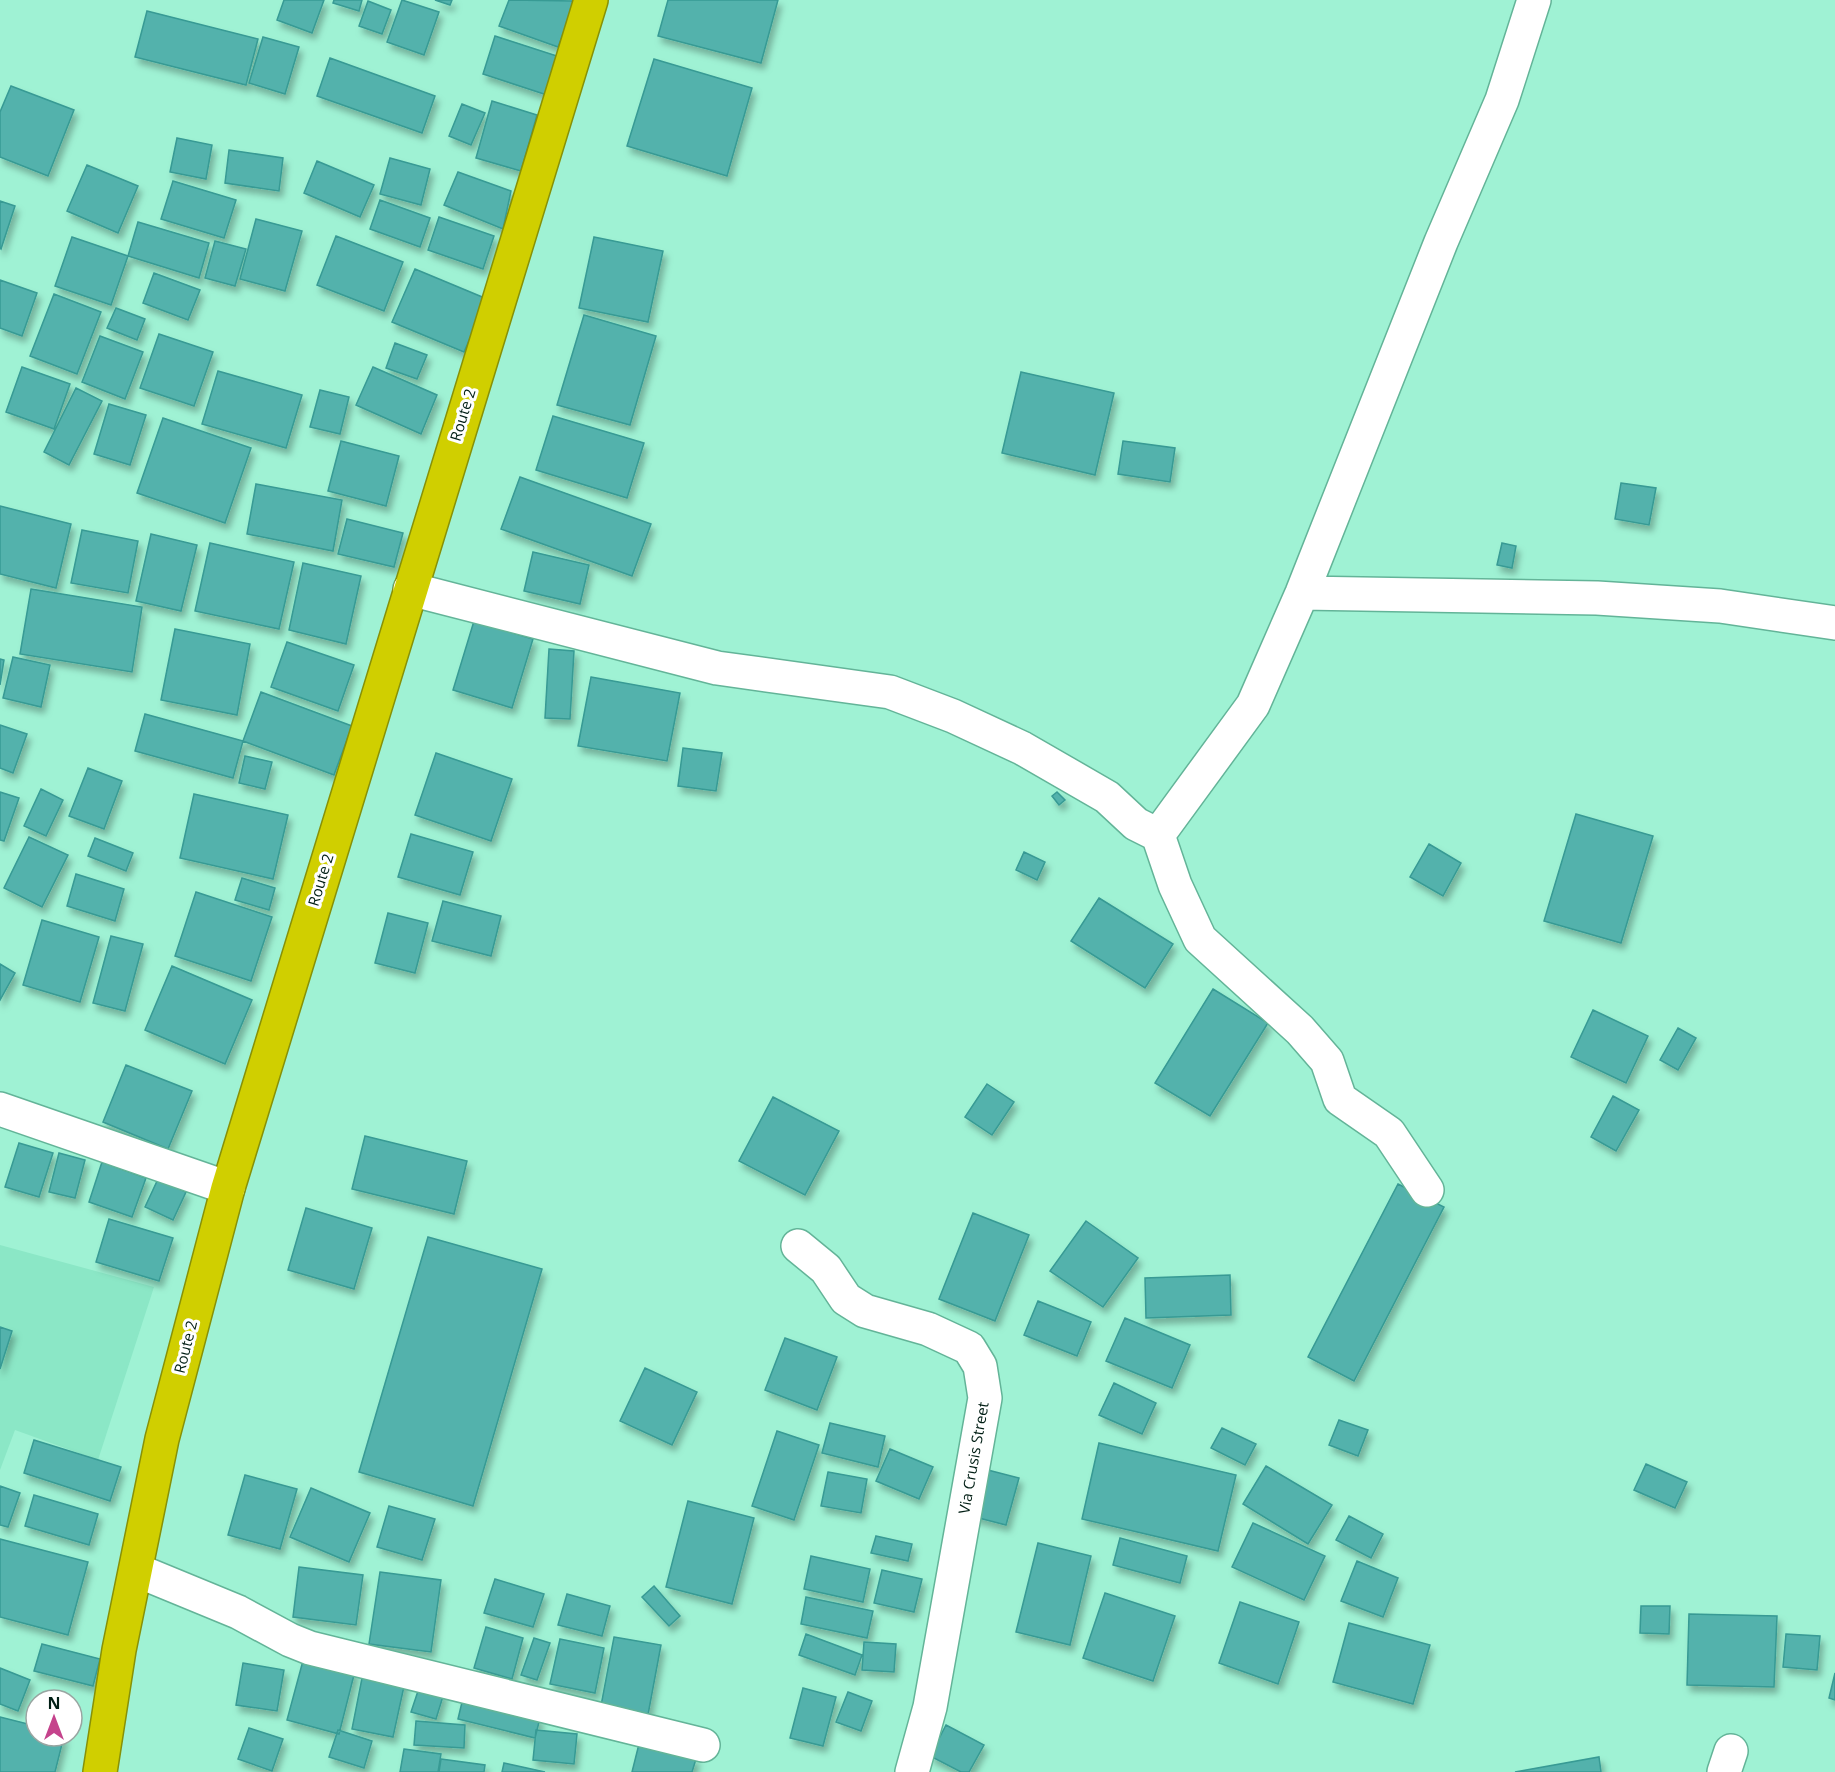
<svg xmlns="http://www.w3.org/2000/svg" width="1835" height="1772" font-family="'Open Sans',sans-serif">
	<style>
		.built { fill: #8be7c6 }
		.building { fill: #52b2ac; stroke: #379a94; stroke-width: 1.5; filter: url(#shadow) }
		.lines { fill: none; stroke-linecap: round; stroke-linejoin: round }
		.minor-casing { stroke: #63b498; stroke-width: 36 }
		.highway-casing { stroke: #879107; stroke-width: 36 }
		.minor { stroke: #fff; stroke-width: 33 }
		.highway { stroke: #d0cf00; stroke-width: 33 }
		.labels { text-anchor: middle; stroke-width: 6; stroke-linejoin: round; paint-order: stroke }
		.street-label { font-size: 15px; fill: #001e14; stroke: #fff }
	</style>
	<defs>
		<filter id="shadow"><feDropShadow dx="3.5" dy="6" stdDeviation="3" flood-color="#0004"/></filter>
	</defs>
	<rect width="100%" height="100%" fill="#9ff2d4"/>
	<path class="built" d="M 0,1245 L 154,1287 L 98,1460 L 15,1430 L 0,1470 Z"/>
	<path class="building" d="M 284,0 L 324,0 L 312,33 L 277,20 Z
		M 334,0 L 362,0 L 359,11 L 333,3 Z
		M 402,0 L 439,12 L 424,55 L 387,42 Z
		M 435,0 L 452,0 L 450,5 Z
		M 509,0 L 576,1 L 558,47 L 499,26 Z
		M 668,0 L 778,0 L 761,63 L 658,36 Z
		M 368,1 L 391,10 L 382,34 L 359,26 Z
		M 147,11 L 258,39 L 246,85 L 135,57 Z
		M 495,36 L 563,58 L 550,96 L 483,74 Z
		M 263,37 L 299,47 L 285,94 L 249,83 Z
		M 330,58 L 435,96 L 422,133 L 317,96 Z
		M 654,59 L 752,88 L 727,176 L 627,146 Z
		M 11,86 L 74,110 L 48,176 L 0,157 L 0,112 Z
		M 492,101 L 537,115 L 521,171 L 476,158 Z
		M 462,104 L 485,113 L 471,145 L 449,136 Z
		M 177,138 L 212,145 L 206,179 L 170,172 Z
		M 229,150 L 283,158 L 279,191 L 225,183 Z
		M 390,158 L 430,169 L 421,205 L 380,194 Z
		M 317,161 L 374,185 L 360,217 L 304,193 Z
		M 87,165 L 138,186 L 118,233 L 67,211 Z
		M 458,172 L 511,191 L 503,229 L 444,205 Z
		M 173,181 L 236,200 L 224,238 L 161,219 Z
		M 380,200 L 430,218 L 420,247 L 370,229 Z
		M 0,201 L 15,206 L 1,249 L 0,248 Z
		M 439,217 L 494,236 L 483,269 L 428,250 Z
		M 256,219 L 302,231 L 285,291 L 240,279 Z
		M 138,222 L 209,243 L 199,278 L 128,256 Z
		M 336,236 L 403,262 L 384,311 L 317,285 Z
		M 72,237 L 128,256 L 111,305 L 55,286 Z
		M 594,237 L 663,251 L 648,322 L 579,308 Z
		M 215,241 L 246,249 L 235,286 L 205,278 Z
		M 415,269 L 487,299 L 464,352 L 392,322 Z
		M 154,273 L 200,290 L 188,320 L 143,303 Z
		M 0,280 L 37,293 L 22,336 L 0,328 Z
		M 54,294 L 101,312 L 77,374 L 30,356 Z
		M 116,308 L 145,319 L 137,340 L 107,328 Z
		M 584,315 L 656,336 L 630,425 L 557,405 Z
		M 159,334 L 213,352 L 194,406 L 140,388 Z
		M 100,336 L 143,352 L 125,399 L 82,382 Z
		M 395,343 L 427,355 L 417,379 L 386,368 Z
		M 22,367 L 70,384 L 54,429 L 6,412 Z
		M 373,367 L 437,395 L 421,434 L 356,405 Z
		M 218,371 L 302,395 L 286,448 L 202,424 Z
		M 1021,372 L 1114,393 L 1095,475 L 1002,453 Z
		M 76,388 L 102,401 L 69,465 L 44,452 Z
		M 320,390 L 349,397 L 340,434 L 310,427 Z
		M 109,404 L 146,415 L 130,465 L 94,454 Z
		M 553,416 L 644,443 L 627,498 L 536,470 Z
		M 163,418 L 251,448 L 225,523 L 137,493 Z
		M 341,441 L 399,456 L 386,506 L 328,491 Z
		M 1123,441 L 1175,448 L 1170,482 L 1118,474 Z
		M 520,477 L 651,524 L 632,576 L 501,529 Z
		M 1621,483 L 1656,488 L 1649,525 L 1615,519 Z
		M 256,484 L 342,500 L 333,551 L 247,534 Z
		M 0,506 L 71,524 L 56,588 L 0,574 Z
		M 347,519 L 403,533 L 394,567 L 338,554 Z
		M 82,530 L 138,541 L 128,593 L 71,583 Z
		M 151,534 L 197,545 L 181,611 L 136,601 Z
		M 210,543 L 294,562 L 279,629 L 195,611 Z
		M 1502,543 L 1516,546 L 1512,568 L 1497,565 Z
		M 533,552 L 589,565 L 580,604 L 524,591 Z
		M 303,563 L 361,576 L 346,644 L 289,630 Z
		M 31,589 L 142,607 L 132,672 L 20,654 Z
		M 474,621 L 533,639 L 512,708 L 453,690 Z
		M 175,629 L 250,644 L 237,715 L 161,700 Z
		M 287,642 L 354,665 L 338,711 L 271,687 Z
		M 549,649 L 574,651 L 570,719 L 545,718 Z
		M 13,657 L 50,665 L 41,707 L 3,698 Z
		M 0,659 L 4,660 L 0,685 Z
		M 591,677 L 680,693 L 667,761 L 578,746 Z
		M 261,692 L 352,726 L 334,775 L 243,741 Z
		M 145,714 L 243,741 L 233,778 L 135,751 Z
		M 0,725 L 27,734 L 13,773 L 0,768 Z
		M 683,748 L 722,753 L 716,791 L 678,786 Z
		M 436,753 L 512,779 L 491,841 L 415,815 Z
		M 245,756 L 272,762 L 265,789 L 239,783 Z
		M 88,768 L 122,781 L 104,829 L 69,816 Z
		M 41,789 L 63,800 L 46,836 L 24,826 Z
		M 0,792 L 19,798 L 4,841 L 0,840 Z
		M 1057,792 L 1065,800 L 1059,805 L 1052,796 Z
		M 194,794 L 288,815 L 273,879 L 180,858 Z
		M 1576,814 L 1653,836 L 1621,943 L 1544,921 Z
		M 411,834 L 473,852 L 460,895 L 398,877 Z
		M 29,837 L 68,855 L 42,907 L 4,888 Z
		M 95,838 L 133,853 L 126,871 L 88,856 Z
		M 1429,844 L 1461,863 L 1443,896 L 1410,877 Z
		M 1024,852 L 1045,862 L 1037,880 L 1016,870 Z
		M 76,874 L 124,889 L 115,921 L 67,906 Z
		M 242,878 L 275,888 L 269,910 L 235,900 Z
		M 196,892 L 272,917 L 251,981 L 175,956 Z
		M 1099,898 L 1173,944 L 1145,988 L 1071,941 Z
		M 443,901 L 501,916 L 491,956 L 432,941 Z
		M 388,913 L 428,923 L 415,973 L 375,963 Z
		M 42,920 L 99,937 L 80,1002 L 23,985 Z
		M 111,936 L 143,944 L 125,1011 L 93,1003 Z
		M 0,964 L 15,973 L 0,1000 Z
		M 172,966 L 252,1000 L 225,1064 L 145,1030 Z
		M 1213,989 L 1268,1023 L 1210,1116 L 1155,1083 Z
		M 1593,1010 L 1648,1036 L 1626,1083 L 1571,1057 Z
		M 1678,1028 L 1696,1038 L 1678,1070 L 1660,1060 Z
		M 126,1065 L 192,1091 L 168,1149 L 103,1122 Z
		M 987,1084 L 1014,1102 L 992,1135 L 965,1117 Z
		M 1613,1096 L 1639,1110 L 1616,1151 L 1591,1137 Z
		M 773,1097 L 839,1131 L 805,1195 L 739,1161 Z
		M 365,1136 L 467,1161 L 454,1214 L 352,1189 Z
		M 19,1143 L 53,1153 L 39,1197 L 5,1187 Z
		M 59,1153 L 85,1160 L 75,1198 L 49,1192 Z
		M 102,1162 L 146,1178 L 132,1217 L 89,1202 Z
		M 158,1179 L 186,1192 L 173,1220 L 145,1207 Z
		M 1398,1184 L 1444,1207 L 1354,1381 L 1308,1357 Z
		M 306,1208 L 372,1228 L 354,1289 L 288,1270 Z
		M 973,1213 L 1029,1235 L 995,1321 L 939,1299 Z
		M 109,1219 L 173,1238 L 159,1281 L 96,1262 Z
		M 1086,1221 L 1138,1258 L 1103,1307 L 1050,1271 Z
		M 428,1237 L 542,1269 L 473,1506 L 359,1472 Z
		M 1230,1275 L 1231,1315 L 1146,1318 L 1145,1278 Z
		M 1038,1301 L 1091,1322 L 1077,1356 L 1024,1335 Z
		M 1125,1318 L 1190,1345 L 1172,1388 L 1106,1361 Z
		M 0,1327 L 12,1331 L 0,1369 Z
		M 785,1338 L 837,1357 L 817,1410 L 765,1390 Z
		M 645,1368 L 697,1392 L 672,1445 L 620,1421 Z
		M 1114,1383 L 1156,1403 L 1142,1434 L 1099,1415 Z
		M 1339,1420 L 1368,1430 L 1358,1456 L 1329,1445 Z
		M 830,1423 L 885,1436 L 878,1467 L 822,1453 Z
		M 1222,1428 L 1256,1444 L 1245,1465 L 1211,1448 Z
		M 777,1431 L 819,1445 L 794,1520 L 752,1506 Z
		M 34,1440 L 121,1467 L 110,1501 L 24,1473 Z
		M 1099,1443 L 1236,1475 L 1218,1551 L 1082,1519 Z
		M 890,1449 L 933,1467 L 919,1499 L 876,1481 Z
		M 1646,1464 L 1687,1482 L 1675,1508 L 1634,1490 Z
		M 1266,1466 L 1332,1505 L 1308,1544 L 1243,1504 Z
		M 984,1469 L 1019,1478 L 1006,1525 L 971,1516 Z
		M 828,1472 L 867,1479 L 861,1513 L 821,1506 Z
		M 245,1475 L 297,1489 L 280,1549 L 228,1535 Z
		M 0,1486 L 20,1493 L 8,1527 L 0,1525 Z
		M 311,1488 L 370,1513 L 349,1562 L 290,1537 Z
		M 34,1495 L 98,1514 L 89,1545 L 25,1526 Z
		M 688,1501 L 754,1518 L 732,1604 L 666,1587 Z
		M 389,1506 L 435,1519 L 422,1560 L 377,1547 Z
		M 1349,1516 L 1383,1534 L 1371,1558 L 1336,1540 Z
		M 1253,1523 L 1325,1556 L 1304,1600 L 1232,1567 Z
		M 876,1536 L 912,1544 L 908,1561 L 871,1553 Z
		M 1120,1538 L 1187,1556 L 1180,1583 L 1113,1565 Z
		M 0,1539 L 88,1562 L 68,1635 L 0,1617 Z
		M 1038,1543 L 1091,1556 L 1070,1645 L 1016,1632 Z
		M 811,1556 L 870,1569 L 863,1602 L 804,1589 Z
		M 1357,1561 L 1398,1578 L 1383,1617 L 1341,1601 Z
		M 299,1567 L 363,1575 L 356,1625 L 293,1617 Z
		M 882,1570 L 922,1579 L 914,1612 L 874,1603 Z
		M 380,1572 L 441,1580 L 431,1652 L 369,1644 Z
		M 495,1579 L 544,1594 L 533,1627 L 484,1613 Z
		M 654,1586 L 680,1616 L 669,1626 L 642,1597 Z
		M 1105,1593 L 1175,1616 L 1153,1681 L 1083,1658 Z
		M 567,1594 L 610,1606 L 602,1636 L 558,1625 Z
		M 806,1597 L 873,1611 L 867,1638 L 801,1624 Z
		M 1240,1602 L 1299,1622 L 1278,1684 L 1219,1663 Z
		M 1641,1606 L 1670,1606 L 1669,1634 L 1640,1633 Z
		M 1689,1614 L 1777,1616 L 1774,1687 L 1687,1685 Z
		M 1349,1623 L 1430,1645 L 1413,1704 L 1333,1682 Z
		M 486,1627 L 523,1638 L 512,1679 L 474,1668 Z
		M 806,1634 L 862,1655 L 855,1675 L 799,1655 Z
		M 1786,1634 L 1820,1636 L 1817,1670 L 1783,1667 Z
		M 614,1637 L 661,1645 L 647,1720 L 600,1711 Z
		M 534,1638 L 550,1643 L 537,1680 L 521,1675 Z
		M 560,1639 L 604,1648 L 595,1693 L 550,1684 Z
		M 864,1642 L 896,1644 L 894,1672 L 862,1670 Z
		M 42,1644 L 100,1659 L 93,1686 L 34,1671 Z
		M 304,1657 L 355,1671 L 339,1734 L 287,1720 Z
		M 243,1663 L 284,1670 L 277,1711 L 236,1705 Z
		M 0,1668 L 30,1680 L 18,1711 L 0,1704 Z
		M 364,1668 L 406,1677 L 393,1737 L 352,1729 Z
		M 1835,1673 L 1835,1700 L 1829,1698 Z
		M 420,1685 L 444,1693 L 436,1719 L 411,1712 Z
		M 803,1688 L 836,1697 L 823,1746 L 790,1738 Z
		M 848,1692 L 872,1701 L 861,1731 L 836,1722 Z
		M 463,1698 L 540,1718 L 535,1738 L 458,1719 Z
		M 0,1717 L 36,1726 L 36,1736 L 64,1736 L 55,1772 L 0,1772 Z
		M 416,1721 L 465,1725 L 464,1748 L 414,1745 Z
		M 946,1725 L 984,1745 L 969,1772 L 961,1772 L 930,1756 Z
		M 249,1728 L 283,1739 L 272,1771 L 238,1759 Z
		M 338,1730 L 372,1741 L 364,1768 L 329,1757 Z
		M 536,1730 L 577,1734 L 574,1764 L 533,1760 Z
		M 639,1744 L 696,1759 L 692,1772 L 632,1772 Z
		M 404,1749 L 441,1754 L 438,1772 L 400,1772 Z
		M 1599,1757 L 1601,1772 L 1515,1772 Z
		M 441,1759 L 485,1765 L 484,1772 L 439,1772 Z
		M 504,1763 L 545,1772 L 502,1772 Z"/>
	<g class="lines">
		<g class="minor-casing">
			<path id="minor" d="M 410,589 L 717,668 L 890,692 L 953,716 L 1022,748 L 1107,797 L 1136,824 L 1158,835 L 1175,885 L 1200,939 L 1300,1030 L 1327,1061 L 1340,1099 L 1389,1133 L 1427,1190
				M 1302,593 L 1597,598 L 1720,606 L 1835,623
				M 1158,835 L 1253,705 L 1302,593 L 1441,242 L 1502,100 L 1534,0
				M 0,1109 L 228,1188
				M 798,1246 L 826,1269 L 846,1299 L 865,1311 L 928,1329 L 969,1348 L 980,1366 L 985,1398 L 930,1707 L 912,1772
				M 136,1570 L 238,1612 L 290,1640 L 310,1648 L 703,1745
				M 1724,1772 L 1731,1751"/>
		</g>
		<g class="highway-casing">
			<path id="highway" d="M 100,1772 L 119,1650 L 162,1439 L 228,1188 L 591,0"/>
		</g>
		<use href="#minor" class="minor"/>
		<use href="#highway" class="highway"/>
	</g>
	<g class="labels">
		<g class="street-label">
			<text transform="translate(463 415) rotate(-73)" y="5">Route 2</text>
			<text transform="translate(321 880) rotate(-73)" y="5">Route 2</text>
			<text transform="translate(186 1347) rotate(-76)" y="5">Route 2</text>
			<text transform="translate(974 1458) rotate(-80)" y="5">Via Crusis Street</text>
		</g>
	</g>
	<g transform="translate(54 1718)"><circle r="28" fill="#ffffff" stroke="#99a5a1" stroke-width="1.5"/>
	<path d="M0-4.5L10 22L0 15L-10 22Z" fill="#c5438c"/>
	<text y="-9" font-size="16" font-weight="bold" text-anchor="middle" fill="#001e14">N</text>
	</g>
</svg>
